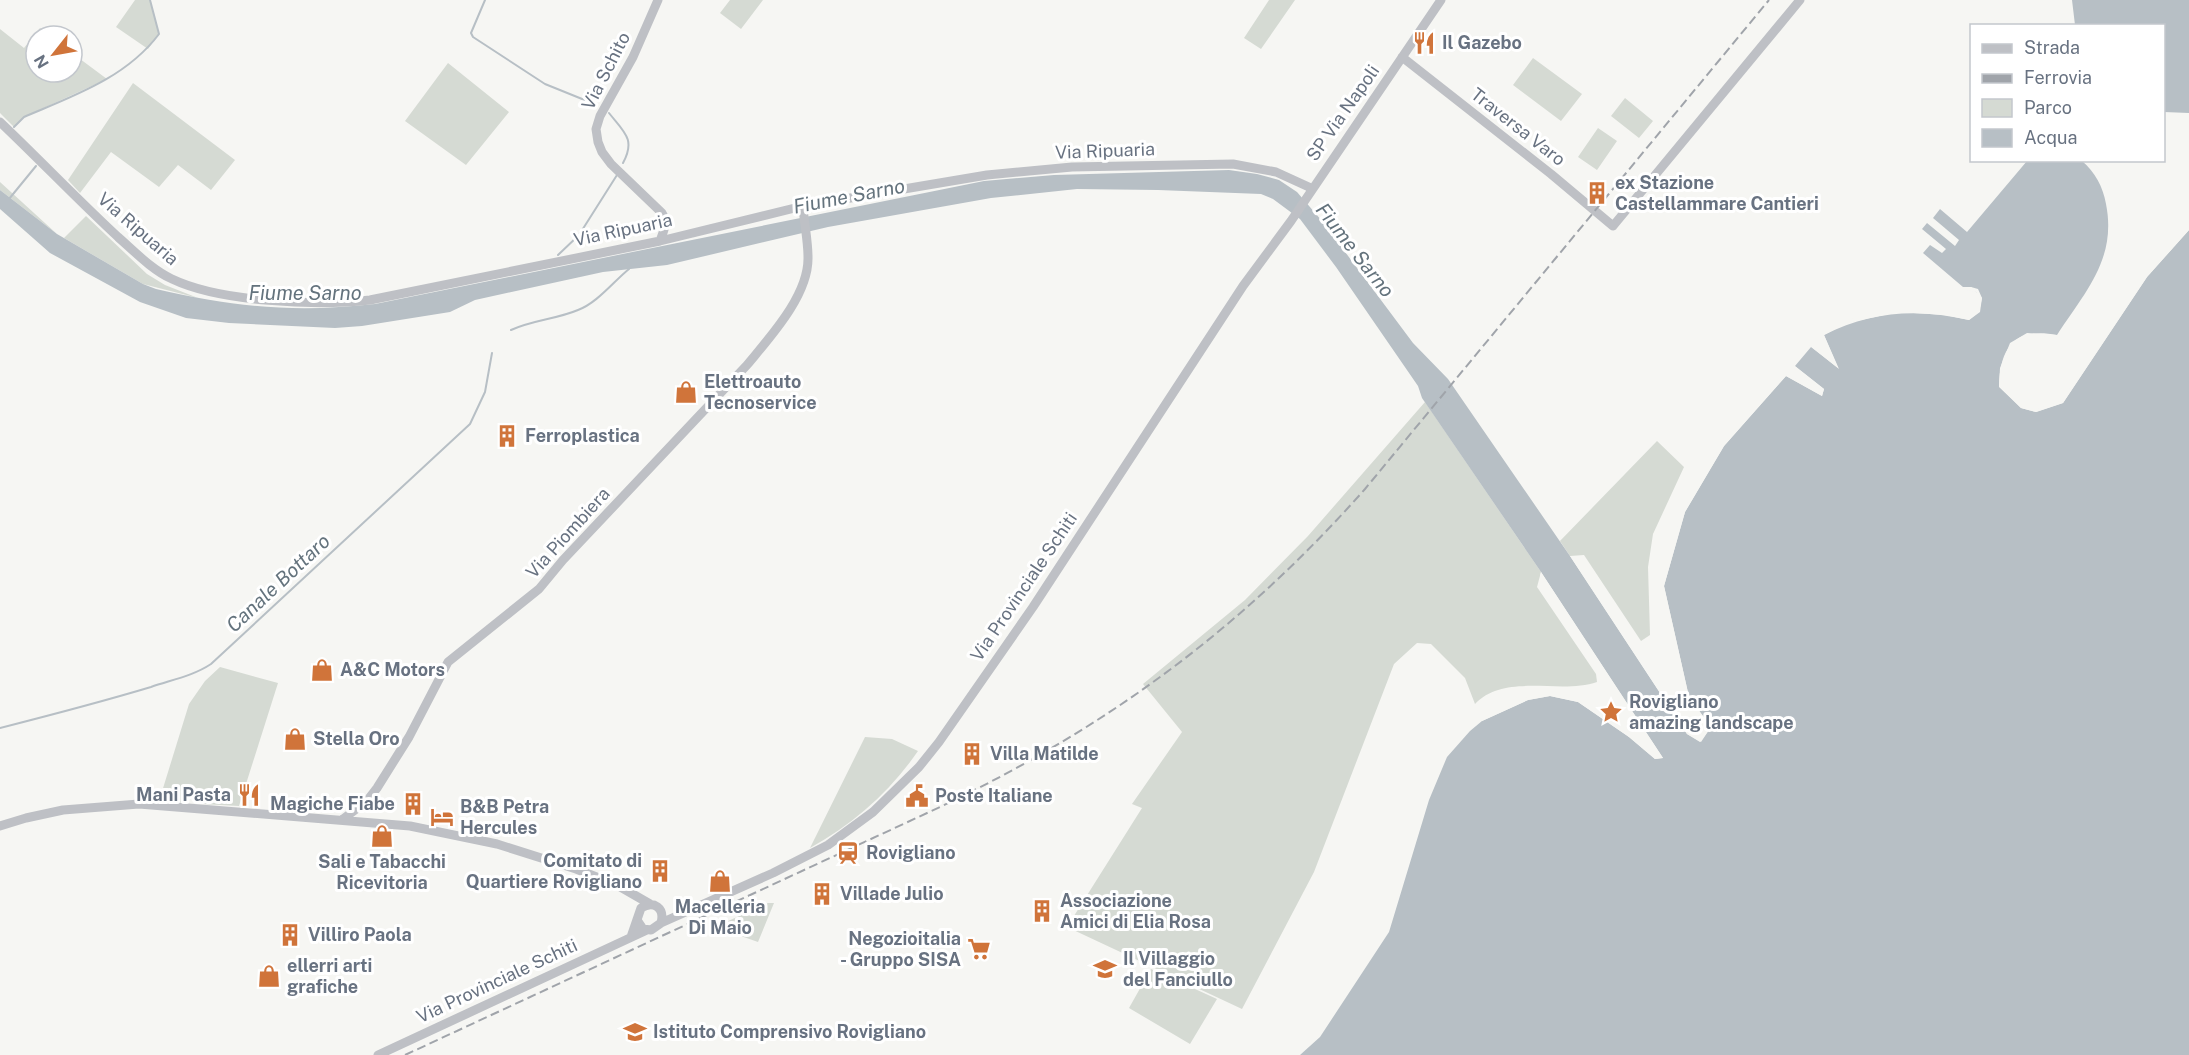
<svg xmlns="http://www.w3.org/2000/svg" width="2189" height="1055" font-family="'Public Sans',sans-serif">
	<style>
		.green { fill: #d5dad3 }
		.water { fill: #b7bfc5 }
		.pier { fill: #f6f6f3 }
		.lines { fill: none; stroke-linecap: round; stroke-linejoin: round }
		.stream { stroke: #b7bfc5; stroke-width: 2 }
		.tertiary { stroke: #bec0c5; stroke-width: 9 }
		.rail { stroke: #a0a4aa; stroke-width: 2; stroke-dasharray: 9 4.5; stroke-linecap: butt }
		.labels { text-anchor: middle; stroke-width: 6; stroke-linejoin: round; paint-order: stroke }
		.poi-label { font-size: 18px; font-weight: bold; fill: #687281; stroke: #fff; text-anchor: start }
		.street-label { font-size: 18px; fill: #687281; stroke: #fff }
		.water-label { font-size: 20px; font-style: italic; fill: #64737d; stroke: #fff }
	</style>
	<rect width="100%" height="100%" fill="#f6f6f3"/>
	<path class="green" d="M 135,0 L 150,0 L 159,34 L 148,49 L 116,27 Z
		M 730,0 L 763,0 L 741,29 L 720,13 Z
		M 1269,0 L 1295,0 L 1261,49 L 1244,38 Z
		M 40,28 L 50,36 L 36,36 L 36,72 L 72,72 L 72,53 L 107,79 L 24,117 L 14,127 L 0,113 L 0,29 L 24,48 Z
		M 1533,58 L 1582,94 L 1561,121 L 1513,85 Z
		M 448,63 L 509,112 L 466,165 L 405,121 Z
		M 133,83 L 235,160 L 211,190 L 178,165 L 159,187 L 111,152 L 80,193 L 68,180 Z
		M 1625,98 L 1653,121 L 1639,138 L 1611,116 Z
		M 1598,128 L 1617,141 L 1597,170 L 1578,157 Z
		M 0,182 L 57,234 L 0,190 Z
		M 86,216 L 147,274 L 165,285 L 198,298 L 143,284 L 64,238 Z
		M 1425,402 L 1541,572 L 1537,587 L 1596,674 L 1597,682 C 1560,695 1505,672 1475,704 L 1465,678 L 1431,644 L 1417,643 L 1394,664 L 1314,872 L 1242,1009 L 1067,927 L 1142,808 L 1132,804 L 1182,732 L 1143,684 L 1245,600 L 1308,536 Z
		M 1657,441 L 1684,467 L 1653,534 L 1648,567 L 1650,635 L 1641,641 L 1584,555 L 1570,556 L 1560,541 Z
		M 220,667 L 278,683 L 239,806 L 202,804 L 198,795 L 185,795 L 180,803 L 161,802 L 160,798 L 189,704 L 205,681 Z
		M 865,737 L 892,739 L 918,751 C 890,792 853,824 810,848 Z
		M 768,903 L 774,903 L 758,942 L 715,927 Z
		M 1151,969 L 1217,999 L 1190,1044 L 1129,1008 Z"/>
	<path class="water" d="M 2072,0 L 2189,0 L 2189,113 L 2164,112 L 2164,26 L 2075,25 Z
		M 2027,161 L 2082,161 C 2095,172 2103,187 2106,204 C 2117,259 2085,292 2057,335 C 2016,327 2000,346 1999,386 L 2021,408 L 2036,412 L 2063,403 L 2147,277 L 2189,230 L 2189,1055 L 1300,1055 L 1320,1037 L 1389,932 L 1429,800 L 1447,757 L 1470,731 L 1482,721 L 1528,700 L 1550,696 L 1578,702 L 1629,737 L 1655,759 L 1663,758 L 1541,572 L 1422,398 L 1418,386 L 1336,267 L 1300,219 L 1273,199 L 1261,194 L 1158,190 L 1077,189 L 991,198 L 828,227 L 667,265 L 603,272 L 475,300 L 450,312 L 362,326 L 335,328 L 229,323 L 186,318 L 140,302 L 50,253 L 0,209 L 0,190 L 57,234 L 143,284 L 156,289 C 234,307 294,313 375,304 L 984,181 L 1054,175 L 1229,170 L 1257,174 L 1279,180 L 1297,192 L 1322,221 L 1413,343 L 1448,379 L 1570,556 L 1687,734 L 1700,742 L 1711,727 L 1689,697 L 1664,586 L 1685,512 L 1724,446 L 1786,376 L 1822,396 L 1824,389 L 1795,366 L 1811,347 L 1838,368 L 1824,335 C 1871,311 1918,308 1969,320 L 1979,312 L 1982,298 L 1971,287 L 1963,287 L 1923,253 L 1930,245 L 1942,253 L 1946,249 L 1922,229 L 1927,223 L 1955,246 L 1959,240 L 1933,218 L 1940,209 L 1967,232 Z"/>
	<path class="pier" d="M 2189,227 L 2189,230 L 2147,277 L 2063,403 L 2036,412 L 2021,408 L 1999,387 L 2000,368 L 2010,343 L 2027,333 L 2057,335 L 2059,337 L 2028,336 L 2012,345 L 2003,368 L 2002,385 L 2023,406 L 2036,409 L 2061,401 L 2145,276 Z
		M 1963,287 L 1971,287 L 1978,289 L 1982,298 L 1980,312 L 1969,320 L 1945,315 L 1898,312 L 1847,323 L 1824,335 L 1839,369 L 1809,345 L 1812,345 L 1831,359 L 1821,336 L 1822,333 L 1846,320 L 1897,309 L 1946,312 L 1968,317 L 1977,310 L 1979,299 L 1976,292 L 1966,290 Z
		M 1792,364 L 1824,389 L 1822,396 L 1786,376 L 1724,446 L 1685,512 L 1664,586 L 1689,697 L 1711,727 L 1701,742 L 1687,734 L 1570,556 L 1574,556 L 1689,731 L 1700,738 L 1707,727 L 1686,698 L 1661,585 L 1682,511 L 1722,444 L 1785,373 L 1820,392 L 1821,390 L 1793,368 Z
		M 1541,572 L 1609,676 L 1663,758 L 1655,759 L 1629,737 L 1578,702 L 1550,696 L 1528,700 L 1482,721 L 1481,718 L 1527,697 L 1551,693 L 1580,699 L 1658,756 L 1540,576 Z"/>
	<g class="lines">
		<path class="stream" d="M 485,0 L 471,33 L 473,37 L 545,84 L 597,105
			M 609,113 C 624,132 636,139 623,163
			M 14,127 L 24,117 C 73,96 126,78 159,34 L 150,0
			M 9,199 L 36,166
			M 558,255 L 579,235 L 617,175
			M 511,330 C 533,320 557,319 578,310 C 597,303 613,282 629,269
			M 0,728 C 51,715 101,702 151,687 C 171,680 193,676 211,664 L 470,424 L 485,392 L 492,353"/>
		<path class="tertiary" d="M 658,0 L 633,57 L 600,116 L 596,129 L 598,142 L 602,152 L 611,164 L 662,213 C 668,223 664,230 660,241
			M 1402,57 L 1551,174 L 1613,226 L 1800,0
			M 0,122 C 40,160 78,200 118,237 C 134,251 152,270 172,279 C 220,302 316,306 370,300 L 660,241 L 803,206 L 987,175 L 1072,167 L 1233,164 L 1276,172 L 1311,188
			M 343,819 L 367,801 L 377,788 L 409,737 L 448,662 L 539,589 L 563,560 L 747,365 C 770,337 809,295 808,257 C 808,240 804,223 803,206
			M 0,826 L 26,818 L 63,810 L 139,804 L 410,826 L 497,844 L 576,869 L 617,885 L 650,904
			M 661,923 L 773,873 L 828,845 L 873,812 L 919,767 L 939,742 L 1033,607 L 1243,286 L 1291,221 L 1441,0
			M 631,937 L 641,908 C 654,900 665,908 661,923 L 651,930 L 643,929 L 637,920
			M 378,1055 L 647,930"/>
		<path class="rail" d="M 405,1055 L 940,807 C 1108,727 1242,628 1365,489 L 1769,0"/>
	</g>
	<defs>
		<g id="restaurant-bare" transform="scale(1.8)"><path d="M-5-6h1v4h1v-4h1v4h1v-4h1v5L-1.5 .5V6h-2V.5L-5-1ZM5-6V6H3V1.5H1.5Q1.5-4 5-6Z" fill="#d0743a" stroke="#fff" stroke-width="2.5" paint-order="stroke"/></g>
		<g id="building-bare" transform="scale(1.8)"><path d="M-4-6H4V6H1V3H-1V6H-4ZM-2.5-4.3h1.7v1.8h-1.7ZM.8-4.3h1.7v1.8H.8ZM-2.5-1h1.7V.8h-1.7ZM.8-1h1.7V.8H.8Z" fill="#d0743a" stroke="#fff" stroke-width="2.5" paint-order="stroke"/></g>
		<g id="shop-bare" transform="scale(1.8)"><path d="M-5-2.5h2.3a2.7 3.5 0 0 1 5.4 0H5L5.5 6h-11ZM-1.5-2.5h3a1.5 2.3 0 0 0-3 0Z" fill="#d0743a" stroke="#fff" stroke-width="2.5" paint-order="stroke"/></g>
		<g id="sight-bare" transform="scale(1.8)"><path d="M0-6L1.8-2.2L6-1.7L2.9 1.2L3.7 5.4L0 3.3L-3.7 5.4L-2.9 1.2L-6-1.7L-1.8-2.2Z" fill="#d0743a" stroke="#fff" stroke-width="2.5" paint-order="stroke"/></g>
		<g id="civic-bare" transform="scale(1.8)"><path d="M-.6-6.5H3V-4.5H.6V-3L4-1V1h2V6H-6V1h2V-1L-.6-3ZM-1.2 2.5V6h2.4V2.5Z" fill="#d0743a" stroke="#fff" stroke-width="2.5" paint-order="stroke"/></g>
		<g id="hotel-bare" transform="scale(1.8)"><path d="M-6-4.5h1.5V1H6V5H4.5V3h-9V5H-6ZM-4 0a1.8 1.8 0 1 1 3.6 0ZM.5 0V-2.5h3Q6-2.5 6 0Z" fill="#d0743a" stroke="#fff" stroke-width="2.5" paint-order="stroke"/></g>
		<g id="station-bare" transform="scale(1.8)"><path d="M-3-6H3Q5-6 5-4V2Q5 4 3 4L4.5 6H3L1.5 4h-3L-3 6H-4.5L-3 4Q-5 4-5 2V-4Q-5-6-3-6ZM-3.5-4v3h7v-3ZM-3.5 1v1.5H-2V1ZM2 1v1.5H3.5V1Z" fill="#d0743a" stroke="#fff" stroke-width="2.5" paint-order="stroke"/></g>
		<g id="supermarket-bare" transform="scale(1.8)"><path d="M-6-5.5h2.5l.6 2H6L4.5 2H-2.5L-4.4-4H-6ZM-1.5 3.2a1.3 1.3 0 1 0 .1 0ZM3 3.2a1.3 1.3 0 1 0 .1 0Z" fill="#d0743a" stroke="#fff" stroke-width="2.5" paint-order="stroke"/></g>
		<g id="school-bare" transform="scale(1.8)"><path d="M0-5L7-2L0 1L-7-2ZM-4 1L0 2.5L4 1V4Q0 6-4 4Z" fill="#d0743a" stroke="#fff" stroke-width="2.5" paint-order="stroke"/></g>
	</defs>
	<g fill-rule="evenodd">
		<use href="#restaurant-bare" x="1424" y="43"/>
		<use href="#building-bare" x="1597" y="193"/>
		<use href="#shop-bare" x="686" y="392"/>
		<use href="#building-bare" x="507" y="436"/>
		<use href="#shop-bare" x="322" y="670"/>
		<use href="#sight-bare" x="1611" y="712"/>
		<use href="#shop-bare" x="295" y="739"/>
		<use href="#building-bare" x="972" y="754"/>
		<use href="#restaurant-bare" x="249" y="795"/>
		<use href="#civic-bare" x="917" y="796"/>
		<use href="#building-bare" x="413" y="804"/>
		<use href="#hotel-bare" x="442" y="817"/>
		<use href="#shop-bare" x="382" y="836"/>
		<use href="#station-bare" x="848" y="853"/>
		<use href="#building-bare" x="660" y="871"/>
		<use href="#shop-bare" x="720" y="881"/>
		<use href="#building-bare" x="822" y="894"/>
		<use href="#building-bare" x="1042" y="911"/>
		<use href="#building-bare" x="290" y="935"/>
		<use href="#supermarket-bare" x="979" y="949"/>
		<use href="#school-bare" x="1105" y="969"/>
		<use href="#shop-bare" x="269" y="976"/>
		<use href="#school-bare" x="635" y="1032"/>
	</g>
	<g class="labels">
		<g class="poi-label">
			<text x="1442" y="49">Il Gazebo</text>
			<text x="1615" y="189">ex Stazione<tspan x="1615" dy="21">Castellammare Cantieri</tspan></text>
			<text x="704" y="388">Elettroauto<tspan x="704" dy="21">Tecnoservice</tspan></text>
			<text x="525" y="442">Ferroplastica</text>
			<text x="340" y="676">A&amp;C Motors</text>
			<text x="1629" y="708">Rovigliano<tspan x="1629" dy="21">amazing landscape</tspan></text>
			<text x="313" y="745">Stella Oro</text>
			<text x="990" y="760">Villa Matilde</text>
			<text x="231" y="801" text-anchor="end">Mani Pasta</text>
			<text x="935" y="802">Poste Italiane</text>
			<text x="395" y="810" text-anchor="end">Magiche Fiabe</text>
			<text x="460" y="813">B&amp;B Petra<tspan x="460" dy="21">Hercules</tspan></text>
			<text x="866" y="859">Rovigliano</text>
			<text x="642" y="867" text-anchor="end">Comitato di<tspan x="642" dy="21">Quartiere Rovigliano</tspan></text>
			<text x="382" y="868" text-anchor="middle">Sali e Tabacchi<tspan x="382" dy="21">Ricevitoria</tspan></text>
			<text x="840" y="900">Villade Julio</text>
			<text x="1060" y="907">Associazione<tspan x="1060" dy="21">Amici di Elia Rosa</tspan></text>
			<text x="720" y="913" text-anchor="middle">Macelleria<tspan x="720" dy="21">Di Maio</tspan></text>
			<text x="308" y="941">Villiro Paola</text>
			<text x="961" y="945" text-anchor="end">Negozioitalia<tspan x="961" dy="21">- Gruppo SISA</tspan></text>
			<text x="1123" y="965">Il Villaggio<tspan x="1123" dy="21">del Fanciullo</tspan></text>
			<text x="287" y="972">ellerri arti<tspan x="287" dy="21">grafiche</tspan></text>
			<text x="653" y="1038">Istituto Comprensivo Rovigliano</text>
		</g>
		<g class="street-label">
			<text transform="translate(606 71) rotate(-63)" y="6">Via Schito</text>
			<text transform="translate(1343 113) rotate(-55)" y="6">SP Via Napoli</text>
			<text transform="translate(1518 127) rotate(38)" y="6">Traversa Varo</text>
			<text transform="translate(1105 151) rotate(-2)" y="6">Via Ripuaria</text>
			<text transform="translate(138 229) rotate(41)" y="6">Via Ripuaria</text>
			<text transform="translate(623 230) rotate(-12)" y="6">Via Ripuaria</text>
			<text transform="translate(568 533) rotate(-48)" y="6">Via Piombiera</text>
			<text transform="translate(1024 587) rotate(-56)" y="6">Via Provinciale Schiti</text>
			<text transform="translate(497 981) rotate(-25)" y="6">Via Provinciale Schiti</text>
		</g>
		<g class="water-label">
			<text transform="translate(849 196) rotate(-11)" y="7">Fiume Sarno</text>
			<text transform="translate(1355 250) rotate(52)" y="7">Fiume Sarno</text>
			<text x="305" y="300">Fiume Sarno</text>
			<text transform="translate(278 583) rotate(-43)" y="7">Canale Bottaro</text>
		</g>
	</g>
	<rect x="1970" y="24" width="195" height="138" fill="#ffffff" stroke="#c3c7cd" stroke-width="1.5"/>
	<rect x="1982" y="44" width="30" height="9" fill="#bec0c5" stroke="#c3c7cd" stroke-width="1.5"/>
	<text x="2024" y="54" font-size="18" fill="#687281">Strada</text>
	<rect x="1982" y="74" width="30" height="9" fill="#a0a4aa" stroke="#c3c7cd" stroke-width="1.5"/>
	<text x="2024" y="84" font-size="18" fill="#687281">Ferrovia</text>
	<rect x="1982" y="99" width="30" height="18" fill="#d5dad3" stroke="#c3c7cd" stroke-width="1.5"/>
	<text x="2024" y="114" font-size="18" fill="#687281">Parco</text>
	<rect x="1982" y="129" width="30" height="18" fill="#b7bfc5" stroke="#c3c7cd" stroke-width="1.5"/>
	<text x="2024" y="144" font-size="18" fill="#687281">Acqua</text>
	<g transform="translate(54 54) rotate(239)"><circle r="28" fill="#ffffff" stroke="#c3c7cd" stroke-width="1.5"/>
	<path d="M0-4.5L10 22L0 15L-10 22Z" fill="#d0743a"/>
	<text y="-9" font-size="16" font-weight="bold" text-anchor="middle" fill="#687281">N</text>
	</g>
</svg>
